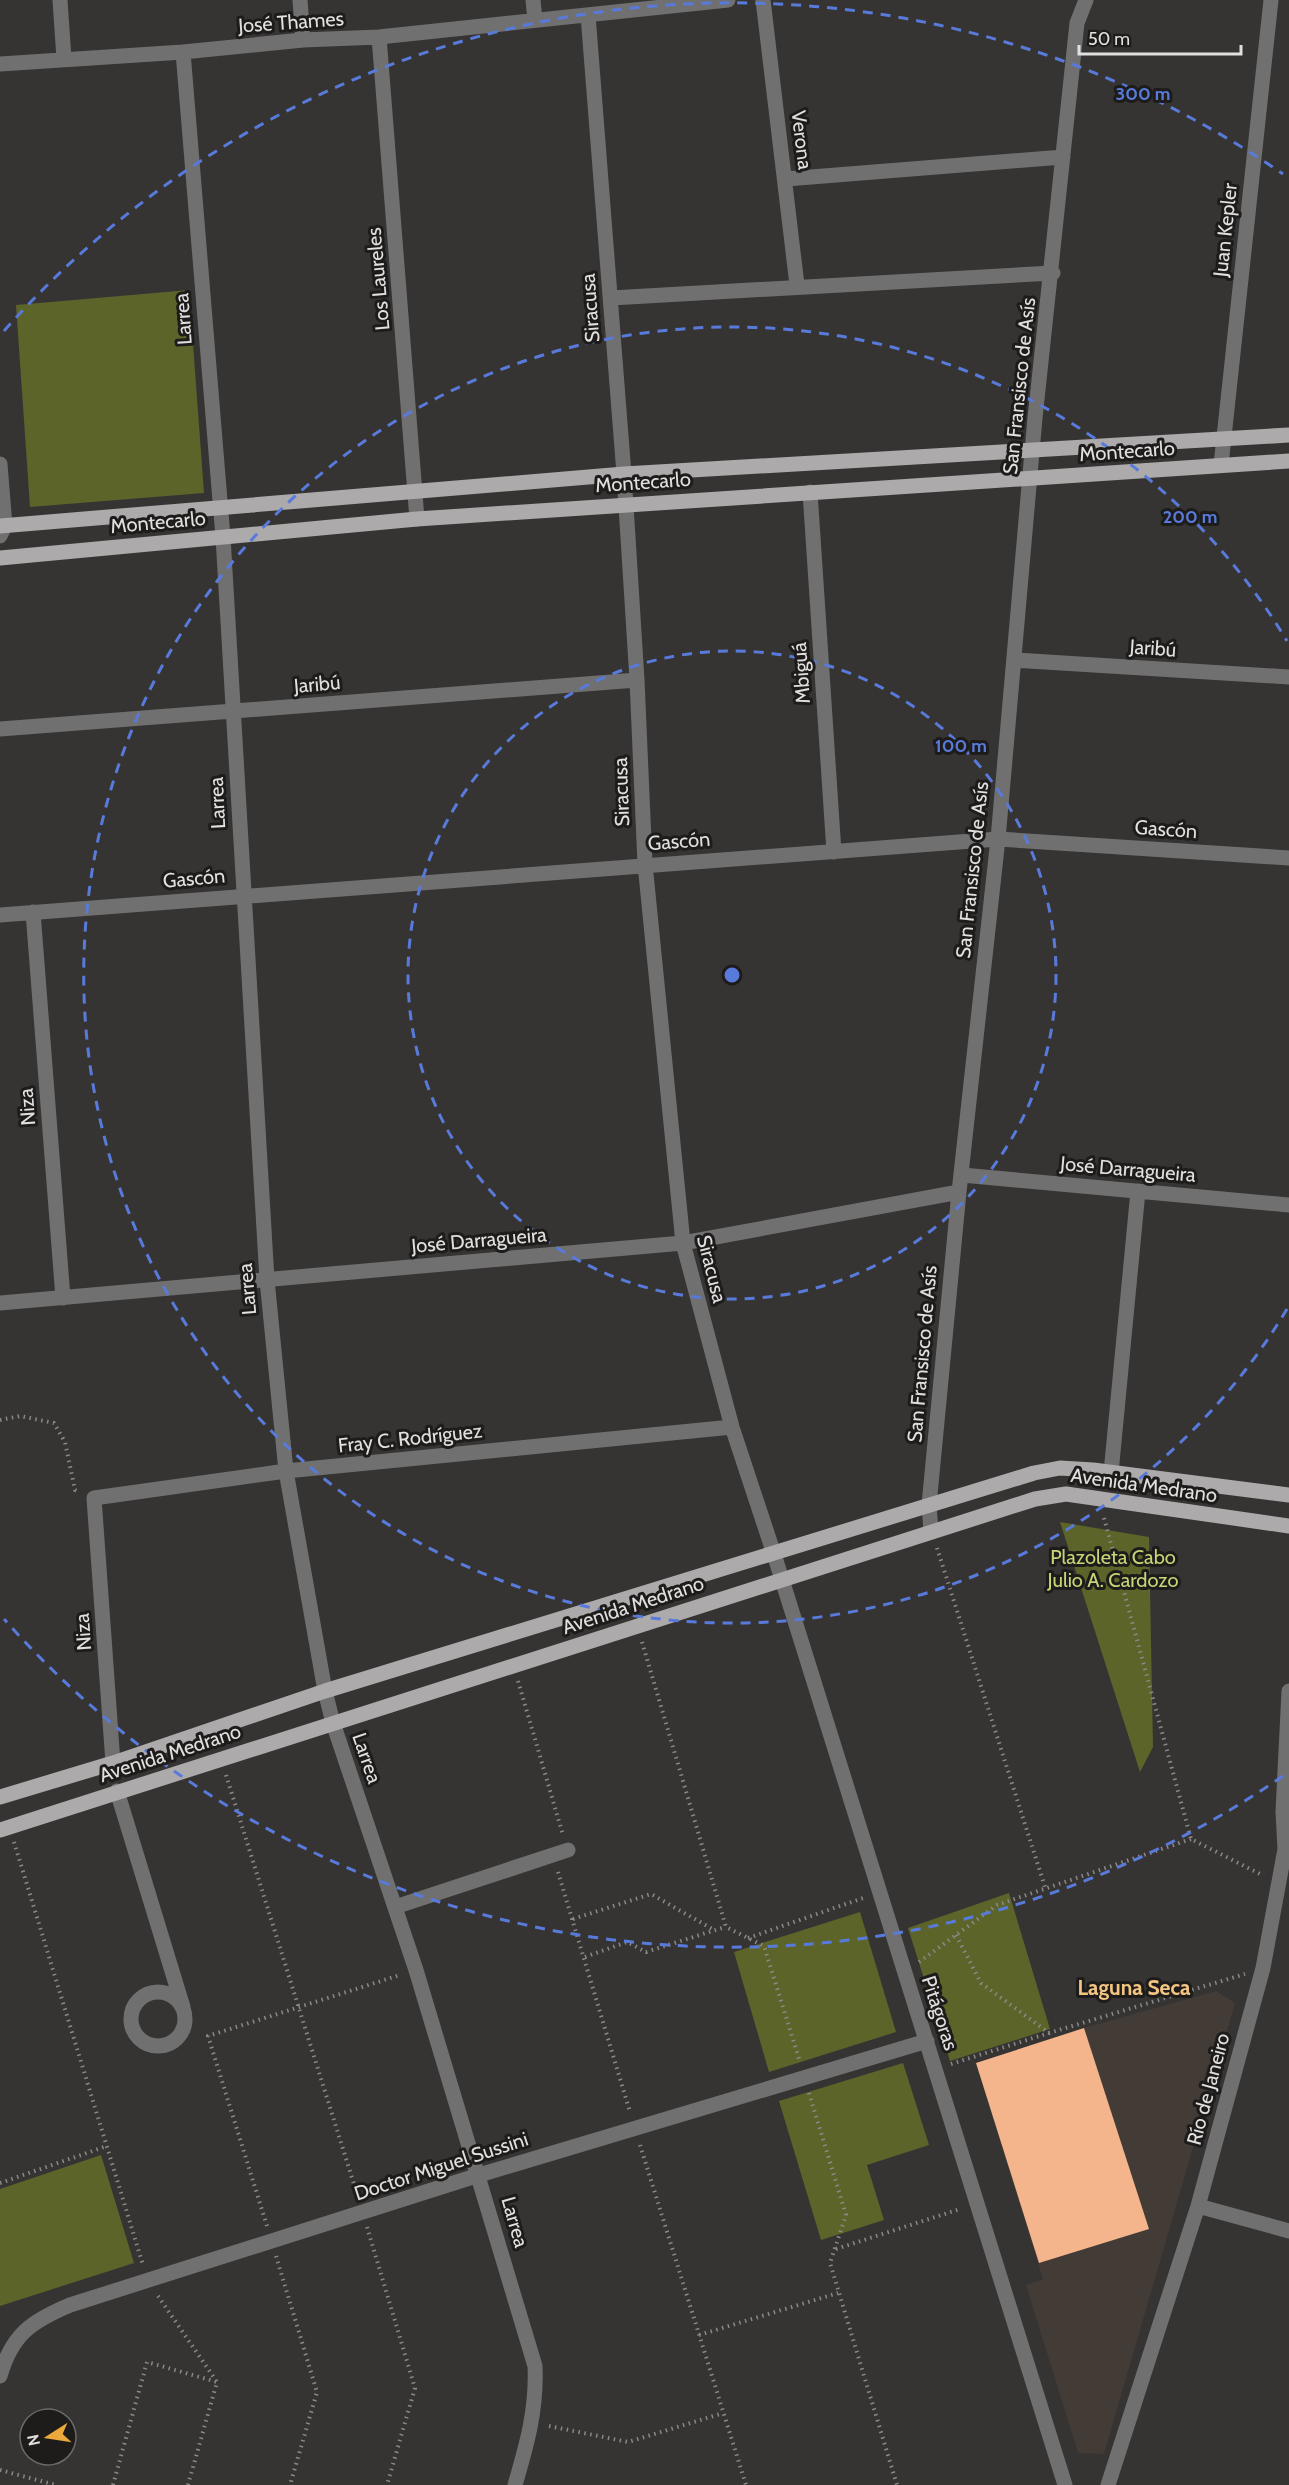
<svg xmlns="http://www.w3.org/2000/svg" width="1289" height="2485" font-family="Cabin,sans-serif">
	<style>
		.built { fill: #433b36 }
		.green { fill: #5c642a }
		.building { fill: #f4b58d }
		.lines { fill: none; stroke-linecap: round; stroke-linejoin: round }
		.path { stroke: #8b8988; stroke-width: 4; stroke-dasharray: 1.5 4.5; stroke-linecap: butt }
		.minor { stroke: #717071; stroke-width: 15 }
		.major { stroke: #adaaab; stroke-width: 15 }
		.ring { fill: none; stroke: #587ada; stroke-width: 3; stroke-dasharray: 10 8 }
		.labels { text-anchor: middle; stroke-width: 6; stroke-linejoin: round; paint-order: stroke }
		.street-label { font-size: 20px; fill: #e2e0df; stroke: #1d1c1b }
		.park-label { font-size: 20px; fill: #c7d576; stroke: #1d1c1b }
		.neighbourhood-label { font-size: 21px; font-weight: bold; fill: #f4c481; stroke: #1d1c1b }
		.centre { fill: #587ada; stroke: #1d1c1b; stroke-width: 3 }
		.ring-label { font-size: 18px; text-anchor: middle; font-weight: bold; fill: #587ada; stroke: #1d1c1b; stroke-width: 6; stroke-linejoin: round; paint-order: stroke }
	</style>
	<rect width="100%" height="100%" fill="#363432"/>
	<path class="built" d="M 1216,1991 L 1235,2003 L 1104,2454 L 1078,2453 L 1026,2285 L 1043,2279 L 976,2063 L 1084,2028 Z"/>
	<path class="green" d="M 189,290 L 204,493 L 30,507 L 16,305 Z
		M 1060,1522 L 1149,1537 L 1153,1747 L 1140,1772 Z
		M 1009,1893 L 1050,2029 L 950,2061 L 908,1928 Z
		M 860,1912 L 896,2032 L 769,2072 L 734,1952 Z
		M 903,2063 L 929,2145 L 867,2165 L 884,2220 L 821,2240 L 779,2101 Z
		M 101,2155 L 134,2263 L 0,2306 L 0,2189 Z"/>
	<path class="building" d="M 1084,2028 L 1149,2229 L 1039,2263 L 976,2063 Z"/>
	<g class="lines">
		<path class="path" d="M 0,1420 L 20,1416 L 54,1423 L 65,1442 L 75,1490 L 79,1492
			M 1104,1518 L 1191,1839 L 1262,1875
			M 937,1548 L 1045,1887
			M 642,1642 L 726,1927 L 764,1946 L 800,2062
			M 518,1681 L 563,1835
			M 226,1775 L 358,2197
			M 14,1842 L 143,2265
			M 558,1872 L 630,2112
			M 573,1919 L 651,1894 L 714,1930
			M 956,1935 L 981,1983 L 1049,2033 L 1245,1974
			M 748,1938 L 863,1898
			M 585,1957 L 627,1942 L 646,1952 L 725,1927
			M 919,1962 L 997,1905 L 1191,1839
			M 951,2064 L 1049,2033
			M 809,2093 L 846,2215 L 830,2263 L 897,2485
			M 640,2145 L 746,2485
			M 0,2183 L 107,2146
			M 267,2226 L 208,2036 L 400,1975
			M 367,2227 L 415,2388 L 387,2485
			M 836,2249 L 960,2209
			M 276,2256 L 317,2392 L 290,2485
			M 158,2296 L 217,2382
			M 699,2335 L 838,2293
			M 549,2426 L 628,2442 L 723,2413
			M 0,2470 L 56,2485
			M 113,2485 L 147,2362 L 217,2382 L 188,2485"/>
		<path class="minor" d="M 60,0 L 64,59
			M 300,0 L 303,40
			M 533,0 L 535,20
			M 763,0 L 797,285
			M 588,15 L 624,474 L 637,680 L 645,864 L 683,1243 L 732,1427 L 774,1554 L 1065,2485
			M 379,37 L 417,519
			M 183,52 L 223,537 L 267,1280 L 286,1471 L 325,1691 L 333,1723 L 416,1970 L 535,2366 C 537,2409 527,2444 515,2485
			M 0,64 L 183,52 L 303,40 L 379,37 L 728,0
			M 786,179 L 1063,157
			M 611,298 L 1053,273
			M 0,464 L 5,526 L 0,536
			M 1221,465 L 1271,0
			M 810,492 L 834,852
			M 1014,660 L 1289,677
			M 0,729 L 637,680
			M 33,912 L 63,1298
			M 0,915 L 998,839 L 1289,858
			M 962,1175 L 1289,1205
			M 0,1303 L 683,1243 L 959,1192
			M 1111,1473 L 1138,1191
			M 931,1531 L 929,1505 L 959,1192 L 998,839 L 1035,418 L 1077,23 L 1086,0
			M 113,1763 L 94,1498 L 286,1471 L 732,1427
			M 117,1791 L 183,2007
			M 395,1907 L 568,1850
			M131 2019a27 27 0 1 1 54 0a27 27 0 1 1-54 0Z
			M 1198,2206 L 1289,2231
			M 0,2376 C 12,2334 32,2321 70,2305 L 479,2175 L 927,2041
			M 1108,2485 L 1198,2206 L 1263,1968 L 1285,1849 L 1283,1812 L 1289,1691"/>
		<path class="major" d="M 0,526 L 624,474 L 1289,435
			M 0,558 L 417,519 L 1289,461
			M 0,1797 L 113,1763 L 325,1691 L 1034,1473 L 1060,1468 L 1093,1470 L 1289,1495
			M 0,1830 L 1035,1499 L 1066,1494 L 1289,1526"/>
	</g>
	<g class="ring">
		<circle cx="732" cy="975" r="324"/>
		<path d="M1287 1309A648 648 0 1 1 1287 641"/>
		<path d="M1283 1776A972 972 0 0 1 4 1619M4 331A972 972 0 0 1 1283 174"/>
	</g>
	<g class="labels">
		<g class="street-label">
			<text transform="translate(291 22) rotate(-4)" y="7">José Thames</text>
			<text transform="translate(802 140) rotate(83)" y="7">Verona</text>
			<text transform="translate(1225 230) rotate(-84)" y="7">Juan Kepler</text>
			<text transform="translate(378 279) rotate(-95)" y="7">Los Laureles</text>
			<text transform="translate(590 308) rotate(-94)" y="7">Siracusa</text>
			<text transform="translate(183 319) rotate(-94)" y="7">Larrea</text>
			<text transform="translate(1019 386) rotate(-84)" y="7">San Fransisco de Asís</text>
			<text transform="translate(1127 451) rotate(-4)" y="7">Montecarlo</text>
			<text transform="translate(643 482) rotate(-4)" y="7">Montecarlo</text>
			<text transform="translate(158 522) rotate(-5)" y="7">Montecarlo</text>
			<text transform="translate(1153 648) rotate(4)" y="7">Jaribú</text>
			<text transform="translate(801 673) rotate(-94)" y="7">Mbiguá</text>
			<text transform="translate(317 684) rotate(-5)" y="7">Jaribú</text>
			<text transform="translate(621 792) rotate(-92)" y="7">Siracusa</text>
			<text transform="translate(217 803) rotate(-93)" y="7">Larrea</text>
			<text transform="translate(1166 829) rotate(4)" y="7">Gascón</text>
			<text transform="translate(679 841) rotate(-4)" y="7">Gascón</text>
			<text transform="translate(972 870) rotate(-84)" y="7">San Fransisco de Asís</text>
			<text transform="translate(194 878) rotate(-5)" y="7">Gascón</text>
			<text transform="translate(27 1107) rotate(-94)" y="7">Niza</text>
			<text transform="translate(1128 1169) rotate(5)" y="7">José Darragueira</text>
			<text transform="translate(479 1240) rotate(-5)" y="7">José Darragueira</text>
			<text transform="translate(712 1269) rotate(76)" y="7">Siracusa</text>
			<text transform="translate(247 1289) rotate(-95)" y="7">Larrea</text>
			<text transform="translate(922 1354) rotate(-85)" y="7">San Fransisco de Asís</text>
			<text transform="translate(410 1438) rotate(-6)" y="7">Fray C. Rodríguez</text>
			<text transform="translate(1144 1485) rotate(8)" y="7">Avenida Medrano</text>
			<text transform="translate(633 1605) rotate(-18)" y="7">Avenida Medrano</text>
			<text transform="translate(83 1632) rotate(-94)" y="7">Niza</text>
			<text transform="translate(170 1753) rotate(-18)" y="7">Avenida Medrano</text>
			<text transform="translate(367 1758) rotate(71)" y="7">Larrea</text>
			<text transform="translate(940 2013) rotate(72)" y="7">Pitágoras</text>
			<text transform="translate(1208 2089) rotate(-75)" y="7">Río de Janeiro</text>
			<text transform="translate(441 2166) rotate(-18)" y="7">Doctor Miguel Sussini</text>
			<text transform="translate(515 2222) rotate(74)" y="7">Larrea</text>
		</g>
		<g class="park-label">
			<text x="1113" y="1564">Plazoleta Cabo<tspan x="1113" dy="23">Julio A. Cardozo</tspan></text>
		</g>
		<g class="neighbourhood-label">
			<text x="1134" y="1995">Laguna Seca</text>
		</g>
	</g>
	<circle cx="732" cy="975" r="9" class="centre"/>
	<g class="ring-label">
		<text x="1143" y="100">300 m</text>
		<text x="1190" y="523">200 m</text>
		<text x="961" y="752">100 m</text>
	</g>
	<g transform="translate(48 2437) rotate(258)"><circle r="28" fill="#1d1c1b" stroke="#6c6a69" stroke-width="1.5"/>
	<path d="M0-4.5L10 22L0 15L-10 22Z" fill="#eca93b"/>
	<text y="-9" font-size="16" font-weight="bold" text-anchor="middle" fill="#e2e0df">N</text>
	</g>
	<path d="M1079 45v9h162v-9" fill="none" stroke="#e2e0df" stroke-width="3"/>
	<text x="1088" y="45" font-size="18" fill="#e2e0df" stroke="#1d1c1b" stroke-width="4.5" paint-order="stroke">50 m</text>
</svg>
